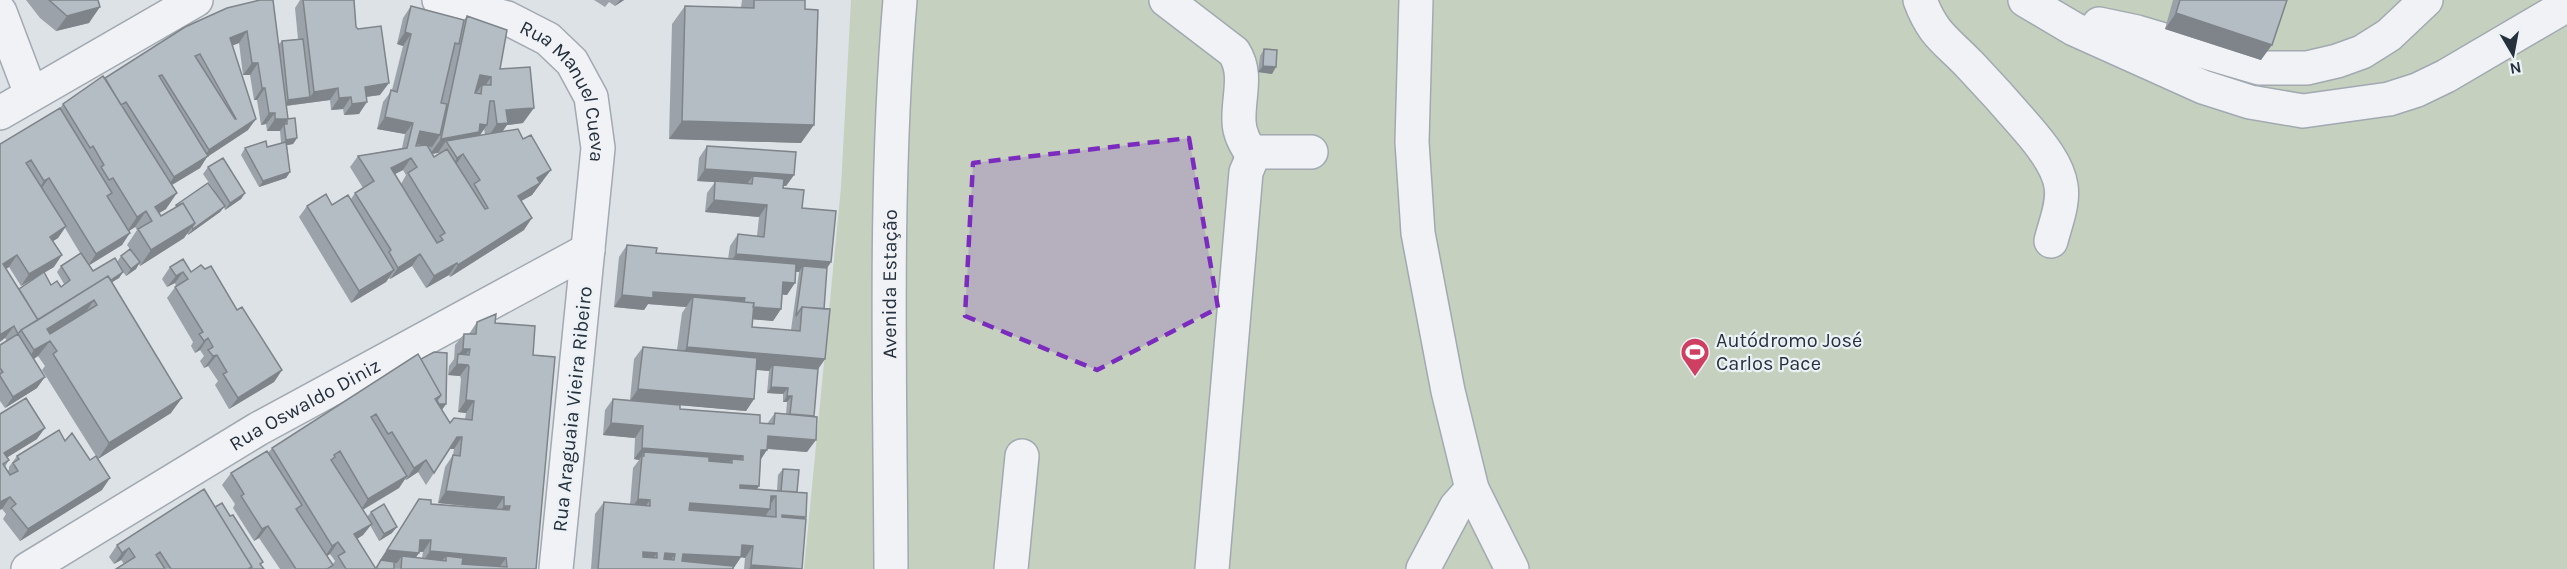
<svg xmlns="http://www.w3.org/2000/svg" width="2567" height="569" font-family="Karla,sans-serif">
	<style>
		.green { fill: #c5d1be }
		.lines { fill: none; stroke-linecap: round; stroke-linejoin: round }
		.minor-casing { stroke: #a2a9b1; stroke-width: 36 }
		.minor { stroke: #f0f2f6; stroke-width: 33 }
		.wall { fill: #9ba2a9; fill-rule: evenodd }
		.shaded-wall { fill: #7e8489 }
		.building { fill: #b4bcc4; stroke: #7e8489; stroke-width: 1.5; fill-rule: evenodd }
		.marked { fill: #7b2cbf; fill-opacity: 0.2; stroke: #7b2cbf; stroke-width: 4.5; stroke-dasharray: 12 8; stroke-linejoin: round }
		.labels { text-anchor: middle; stroke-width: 4.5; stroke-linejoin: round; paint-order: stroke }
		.street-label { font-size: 20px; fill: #26313e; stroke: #ecf1f5 }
		.poi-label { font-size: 20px; fill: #26313e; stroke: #ecf1f5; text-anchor: start }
	</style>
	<rect width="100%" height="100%" fill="#dde2e7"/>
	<path class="green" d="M 851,0 L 2567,0 L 2567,569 L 804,569 L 841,187 Z"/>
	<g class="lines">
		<g class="minor-casing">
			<g id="minor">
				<path id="s1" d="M 439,0 L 507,18 L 548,39 L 572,62 L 591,97 L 598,148 L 556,569"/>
				<path d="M 1166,0 L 1234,52 C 1248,74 1238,96 1239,121 C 1239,134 1246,145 1253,156"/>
				<path d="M 1416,0 L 1412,142 L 1418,233 L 1448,391 L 1472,489 L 1512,569"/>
				<path d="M 1920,0 C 1933,35 1946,40 1970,65 C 1989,85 2008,106 2026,127 C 2040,143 2058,165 2061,186 C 2064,204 2055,224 2051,241"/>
				<path d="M 2025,0 L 2074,29 L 2203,87 L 2250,102 L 2303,111 L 2389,99 L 2417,90 L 2446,76 L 2567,5"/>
				<path d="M 0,12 L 31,94"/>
				<path d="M 2099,24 L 2137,32 L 2259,68 L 2307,68 L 2337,61 L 2362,52 L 2389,35 L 2426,0"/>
				<path d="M 0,113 L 196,0"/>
				<path id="s2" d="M 28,569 L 258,429 L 588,250"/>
				<path id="s3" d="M 891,569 C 890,380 884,189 900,0"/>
				<path d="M 1011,569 L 1022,456"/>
				<path d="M 1212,569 L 1246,172 L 1253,156 L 1260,152 L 1311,152"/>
				<path d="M 1423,569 L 1456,507 L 1472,489"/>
			</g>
		</g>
		<use href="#minor" class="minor"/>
	</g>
	<path class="wall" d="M 26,0 L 98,0 L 89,23 L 56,31 L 40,18 Z
		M 300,0 L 354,0 L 356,27 L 380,95 L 366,97 L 359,114 L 344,115 L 343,109 L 331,110 L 330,100 L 286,106 L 288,119 L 297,138 L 293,144 L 287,145 L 290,172 L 286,178 L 259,187 L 241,155 L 245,148 L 267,147 L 281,143 L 280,131 L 267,131 L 266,124 L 261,125 L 257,100 L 254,100 L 250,75 L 243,75 L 239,43 L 232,45 L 248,130 L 207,157 L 200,168 L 172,185 L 166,209 L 159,213 L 161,216 L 175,208 L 176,205 L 214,190 L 203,174 L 208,167 L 245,193 L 241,199 L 225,210 L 224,207 L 220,212 L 188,235 L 187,233 L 184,238 L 140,266 L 139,264 L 136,269 L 126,276 L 122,270 L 123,272 L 119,278 L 112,282 L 171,413 L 98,459 L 102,490 L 20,541 L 3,519 L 6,514 L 2,509 L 0,414 L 37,439 L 7,457 L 9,460 L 5,467 L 8,471 L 9,469 L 9,467 L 17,456 L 65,441 L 90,460 L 96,456 L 42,370 L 45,366 L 38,356 L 34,359 L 37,388 L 5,408 L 0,401 L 0,345 L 7,341 L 5,338 L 0,144 L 60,108 L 63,104 L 105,78 L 227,8 L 278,45 L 282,41 L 298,39 L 295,8 ZM 135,227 L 137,230 L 127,245 L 130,249 L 121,256 L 117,262 L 93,271 L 89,265 L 122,245 L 129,231 ZM 65,228 L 80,253 L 61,266 L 57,272 L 64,284 L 61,287 L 51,285 L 44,273 L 54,267 L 53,241 L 58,238 ZM 9,267 L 21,286 L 42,273 L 19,289 L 6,269 Z
		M 594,0 L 624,0 L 615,6 L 609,2 L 605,7 Z
		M 742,0 L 805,0 L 801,143 L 669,139 L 672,24 L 685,6 L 741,7 Z
		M 2173,0 L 2287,0 L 2261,60 L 2165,29 Z
		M 411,6 L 464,20 L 467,16 L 500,69 L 523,123 L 507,125 L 502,132 L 543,181 L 540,183 L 532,195 L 521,201 L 524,230 L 450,277 L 449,275 L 426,288 L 412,266 L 390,279 L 389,278 L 386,282 L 351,303 L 299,217 L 307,206 L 332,205 L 351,199 L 355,193 L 363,188 L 350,167 L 358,156 L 402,148 L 405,134 L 377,129 L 383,102 L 392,90 L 403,46 L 397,44 L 403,18 ZM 484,128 L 485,135 L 479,136 ZM 438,153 L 439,154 L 434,157 L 432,154 ZM 403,170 L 406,175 L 401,184 L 395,174 Z
		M 1264,49 L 1272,74 L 1258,72 L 1260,56 Z
		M 707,146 L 794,175 L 786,186 L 783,186 L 783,188 L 802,208 L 831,262 L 827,268 L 824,309 L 825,359 L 818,369 L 807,452 L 767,449 L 761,459 L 759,486 L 757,489 L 777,490 L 778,475 L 783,469 L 797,492 L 806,517 L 804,519 L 802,569 L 744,569 L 745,558 L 741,557 L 733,569 L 591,569 L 595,514 L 604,502 L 630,505 L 633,468 L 639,460 L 634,459 L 635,438 L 603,435 L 605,410 L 613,399 L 630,400 L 634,359 L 643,347 L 677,350 L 682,313 L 686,307 L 648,304 L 644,310 L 614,307 L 619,257 L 627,245 L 656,253 L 728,259 L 730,246 L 738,234 L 757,236 L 759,217 L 705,212 L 707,193 L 715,182 L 697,181 L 699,158 ZM 796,272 L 799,272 L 791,330 L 752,327 L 752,319 L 773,321 L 781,309 L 782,294 L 787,295 ZM 756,370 L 769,371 L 767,393 L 783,394 L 783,402 L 787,402 L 786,414 L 775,413 L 767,424 L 680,409 L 680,405 L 746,411 L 754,399 Z
		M 170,267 L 191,272 L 237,310 L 282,370 L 274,382 L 229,409 L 215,385 L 218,381 L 208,366 L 204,368 L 200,361 L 204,356 L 200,350 L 195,353 L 191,346 L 193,342 L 167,298 L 176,286 L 175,283 L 167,287 L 162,279 Z
		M 477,322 L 495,323 L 533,355 L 536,569 L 280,569 L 259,538 L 254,541 L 233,508 L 235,504 L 222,485 L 231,473 L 268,453 L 272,448 L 418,354 L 446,404 L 442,410 L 450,423 L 465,419 L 466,413 L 458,412 L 461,379 L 460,376 L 448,375 L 449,366 L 454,359 L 455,345 L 464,334 L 469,334 ZM 450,449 L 454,449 L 453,455 L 445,467 L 438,503 L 496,509 L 431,504 L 419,499 L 375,568 L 357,539 L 363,535 L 370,525 L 379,541 L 392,533 L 371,512 L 367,517 L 363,510 L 399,488 L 405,479 L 406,480 L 418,472 L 426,485 ZM 419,552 L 423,552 L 422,558 L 416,557 ZM 330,554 L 335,561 L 332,565 L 327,556 Z
		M 215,507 L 230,516 L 263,562 L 261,565 L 264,569 L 116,569 L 124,564 L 121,560 L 114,564 L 109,557 L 117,545 Z"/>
	<path class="shaded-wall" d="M 620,0 L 624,0 L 615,6 Z
		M 100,7 L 89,23 L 56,31 L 67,16 Z
		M 2176,13 L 2272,45 L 2261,60 L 2165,29 Z
		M 247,31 L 239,43 L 222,50 L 230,38 Z
		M 405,32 L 411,34 L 403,46 L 397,44 Z
		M 252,63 L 258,63 L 250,75 L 243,75 Z
		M 1263,66 L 1276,67 L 1272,74 L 1258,72 Z
		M 480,75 L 491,77 L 482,90 L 482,85 L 477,92 L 469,91 Z
		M 389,83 L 380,95 L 357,98 L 365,87 Z
		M 262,88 L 265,88 L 257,100 L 254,100 Z
		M 338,88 L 330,100 L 284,106 L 288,100 L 310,97 L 314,92 Z
		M 351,97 L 343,109 L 331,110 L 339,98 Z
		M 367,102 L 359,114 L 344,115 L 352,104 Z
		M 534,108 L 523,123 L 507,125 L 497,139 L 486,140 L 506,110 Z
		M 269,113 L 275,113 L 266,124 L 261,125 Z
		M 385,117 L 413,123 L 405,134 L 377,129 Z
		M 256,119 L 248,130 L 207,157 L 200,168 L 165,189 L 174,177 L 201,160 L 209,150 Z
		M 275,119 L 288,119 L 280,131 L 267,131 Z
		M 682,121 L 814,125 L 801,143 L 669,139 Z
		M 480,124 L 487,125 L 476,141 L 446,141 L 438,153 L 430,154 L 441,139 Z
		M 420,131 L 440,135 L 432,147 L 412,143 Z
		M 297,138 L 293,144 L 282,146 L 286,140 Z
		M 463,154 L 455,166 L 449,170 L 457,158 Z
		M 411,158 L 403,170 L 383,180 L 391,168 Z
		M 705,169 L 794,175 L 786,186 L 752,184 L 753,176 L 747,184 L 697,181 Z
		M 551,170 L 532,195 L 509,208 L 518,196 L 537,178 Z
		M 290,172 L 286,178 L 259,187 L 263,181 Z
		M 49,178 L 41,189 L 36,193 L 44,181 Z
		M 177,193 L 166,209 L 151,218 L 155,207 Z
		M 245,193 L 241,199 L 225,210 L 230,203 Z
		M 714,200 L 767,205 L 759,217 L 705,212 Z
		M 225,206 L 220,212 L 188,235 L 193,229 Z
		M 146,211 L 135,227 L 126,233 L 137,217 Z
		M 532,218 L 524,230 L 450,277 L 458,265 Z
		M 195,223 L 184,238 L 140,266 L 151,250 Z
		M 66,226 L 58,238 L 42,248 L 50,237 Z
		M 130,233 L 122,245 L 88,266 L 96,254 Z
		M 420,254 L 412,266 L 390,279 L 398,268 Z
		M 736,254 L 831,262 L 823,274 L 803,266 L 799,272 L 728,266 Z
		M 17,255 L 9,267 L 0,273 L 3,264 Z
		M 62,255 L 54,267 L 21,286 L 29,274 Z
		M 140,262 L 136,269 L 126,276 L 131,269 Z
		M 457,263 L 449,275 L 426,288 L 434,276 Z
		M 394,270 L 386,282 L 351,303 L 359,291 Z
		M 123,272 L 119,278 L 25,336 Z
		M 183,272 L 175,283 L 167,287 L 176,276 Z
		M 783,282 L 795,283 L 787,295 L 775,294 Z
		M 653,292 L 745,298 L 737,310 L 693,297 L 686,307 L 648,304 L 644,310 L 614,307 L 622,295 Z
		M 94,300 L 83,316 L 36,345 L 47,329 Z
		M 744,306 L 781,309 L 773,321 L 736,318 Z
		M 14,326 L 5,338 L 0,342 L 0,335 Z
		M 208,338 L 200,350 L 195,353 L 204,341 Z
		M 50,341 L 38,356 L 23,366 L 34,350 Z
		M 687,347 L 825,359 L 814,375 L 773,365 L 769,371 L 676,362 Z
		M 463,349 L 470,349 L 461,361 L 457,356 Z
		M 217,355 L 208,366 L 204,368 L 213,356 Z
		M 457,364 L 468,365 L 460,376 L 448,375 Z
		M 282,370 L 274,382 L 229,409 L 238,398 Z
		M 45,377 L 37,388 L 5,408 L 13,397 Z
		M 771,387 L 788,388 L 783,394 L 767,393 Z
		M 638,389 L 754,399 L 746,411 L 630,401 Z
		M 787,396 L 792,396 L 787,402 L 783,402 Z
		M 182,398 L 171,413 L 98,459 L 109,443 Z
		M 466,400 L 474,401 L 466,413 L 458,412 Z
		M 439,404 L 446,404 L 441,411 L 435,410 Z
		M 611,423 L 643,426 L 635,438 L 603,435 Z
		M 45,428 L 37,439 L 0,462 L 4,453 Z
		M 768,436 L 816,440 L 807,452 L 760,448 Z
		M 457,437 L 462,437 L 454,449 L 449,449 Z
		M 642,448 L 743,456 L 735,468 L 732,463 L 732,459 L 727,467 L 644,456 L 644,452 L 639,460 L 634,459 Z
		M 761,450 L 767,450 L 759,462 Z
		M 426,460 L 418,472 L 406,480 L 414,468 Z
		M 407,476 L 399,488 L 360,511 L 368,499 Z
		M 110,478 L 102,490 L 20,541 L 28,529 Z
		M 740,485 L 759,486 L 751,498 L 732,496 Z
		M 446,491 L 504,497 L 496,509 L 438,503 Z
		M 771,496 L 776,496 L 768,508 Z
		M 10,497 L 2,509 L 0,510 L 0,502 Z
		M 638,499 L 650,500 L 642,511 L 630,510 Z
		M 690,503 L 770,509 L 762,521 L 682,515 Z
		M 504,506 L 510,506 L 501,518 L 495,517 Z
		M 782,515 L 806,517 L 798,529 L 774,527 Z
		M 372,524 L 363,535 L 346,546 L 354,534 Z
		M 268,526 L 259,538 L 254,541 L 262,529 Z
		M 397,527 L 392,533 L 379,541 L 384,534 Z
		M 420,540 L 431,540 L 423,552 L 411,551 Z
		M 338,542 L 330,554 L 324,558 L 332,546 Z
		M 742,545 L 753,546 L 745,558 L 741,557 L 733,569 L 675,566 L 683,554 Z
		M 129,548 L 121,560 L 114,564 L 122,553 Z
		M 387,550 L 419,553 L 411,565 L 402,556 L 397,563 L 379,562 Z
		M 430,551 L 506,558 L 498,569 L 443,565 L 446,561 L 446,556 L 440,564 L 422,563 Z
		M 643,552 L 657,553 L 649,565 L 635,564 Z
		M 665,553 L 675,554 L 667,566 L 656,565 Z
		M 751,565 L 800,569 L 749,569 Z"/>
	<path class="building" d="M 49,0 L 98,0 L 100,7 L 67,16 Z
		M 260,0 L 273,0 L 288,119 L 275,119 L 275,113 L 269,113 L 265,88 L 262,88 L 258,63 L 252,63 L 247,31 L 230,38 L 256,119 L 209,150 L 162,75 L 159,76 L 208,156 L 174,177 L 126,102 L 121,105 L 105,78 L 185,27 L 227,8 ZM 200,54 L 236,119 L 235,119 L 195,56 Z
		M 303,0 L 354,0 L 356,27 L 358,29 L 381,26 L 389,83 L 365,87 L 367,102 L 352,104 L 351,97 L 339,98 L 338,88 L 314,92 Z
		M 754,0 L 805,0 L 805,9 L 818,10 L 814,125 L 682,121 L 685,6 L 754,8 Z
		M 2180,0 L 2287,0 L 2272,45 L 2176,13 Z
		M 411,6 L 464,20 L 459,44 L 455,43 L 441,103 L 447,104 L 440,135 L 420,131 L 416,146 L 427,145 L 434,157 L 447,149 L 485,209 L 488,208 L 474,184 L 480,180 L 463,154 L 457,158 L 446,141 L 518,129 L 523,139 L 531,135 L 551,170 L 537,178 L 540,183 L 518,196 L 532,218 L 458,265 L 457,263 L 434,276 L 420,254 L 398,268 L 389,252 L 391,250 L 355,193 L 374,181 L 358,156 L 407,148 L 413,123 L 385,117 L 391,90 L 397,92 L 411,34 L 405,32 ZM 411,158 L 417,167 L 408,173 L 445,233 L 440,236 L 443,240 L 437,243 L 391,168 Z
		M 467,16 L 507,30 L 500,69 L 530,67 L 534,108 L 506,110 L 508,123 L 497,124 L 494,101 L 490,101 L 487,125 L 480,124 L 479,132 L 441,139 ZM 480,75 L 491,77 L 491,85 L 482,85 L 481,94 L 475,93 Z
		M 303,39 L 310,97 L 288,100 L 282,41 Z
		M 1264,49 L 1277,50 L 1276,67 L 1263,66 Z
		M 103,76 L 177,193 L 155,207 L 161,216 L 183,203 L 195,223 L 151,250 L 138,229 L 152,221 L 146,211 L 137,217 L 113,178 L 109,180 L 101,167 L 104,165 L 93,146 L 90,148 L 63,104 Z
		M 60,108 L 112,193 L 107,196 L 130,233 L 96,254 L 49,178 L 44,181 L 31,160 L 26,163 L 66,226 L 50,237 L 62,255 L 29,274 L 17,255 L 3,264 L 38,320 L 21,330 L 18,334 L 45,377 L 13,397 L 0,376 L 0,374 L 3,372 L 0,368 L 0,345 L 18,334 L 14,326 L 0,335 L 0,144 Z
		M 295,118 L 297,138 L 286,140 L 284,124 L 287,124 L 287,119 Z
		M 266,141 L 267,147 L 286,142 L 290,172 L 263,181 L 245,148 Z
		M 707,146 L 796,152 L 794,175 L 705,169 Z
		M 223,158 L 245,193 L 230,203 L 208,167 Z
		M 753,176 L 784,179 L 783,188 L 804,190 L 802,208 L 836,211 L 831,262 L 736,254 L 738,234 L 764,237 L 767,205 L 714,200 L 715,181 L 752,184 Z
		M 208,183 L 225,206 L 193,229 L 192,227 L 195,223 L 183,203 L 177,206 L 176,205 Z
		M 326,194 L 332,205 L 348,195 L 394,270 L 359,291 L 307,206 Z
		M 627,245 L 657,248 L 656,253 L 796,264 L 795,283 L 783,282 L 781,309 L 753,307 L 754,303 L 744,302 L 745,298 L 653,292 L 653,298 L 622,295 Z
		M 130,249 L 140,262 L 131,269 L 121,256 Z
		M 81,253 L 93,271 L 115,258 L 123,272 L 111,280 L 108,276 L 38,320 L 19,289 L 44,272 L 51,285 L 57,281 L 61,287 L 70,280 L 61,266 Z
		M 183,259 L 191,272 L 201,265 L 205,269 L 211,266 L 237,310 L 242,307 L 282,370 L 238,398 L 223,374 L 227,372 L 217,355 L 213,356 L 208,350 L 213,347 L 208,338 L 204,341 L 199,334 L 203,332 L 175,287 L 188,279 L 183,272 L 176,276 L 170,267 Z
		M 803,266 L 827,268 L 824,309 L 802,307 L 796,316 Z
		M 108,276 L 182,398 L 109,443 L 53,354 L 57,351 L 50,341 L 34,350 L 21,330 ZM 94,300 L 97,305 L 50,334 L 47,329 Z
		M 693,297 L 754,303 L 752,327 L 800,331 L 802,307 L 830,309 L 825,359 L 687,347 Z
		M 496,314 L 495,323 L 535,326 L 533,355 L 555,357 L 536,569 L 401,569 L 402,556 L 446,561 L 446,556 L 463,558 L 462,564 L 507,567 L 506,558 L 430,551 L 431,540 L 420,540 L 419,553 L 387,550 L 419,499 L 431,500 L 431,504 L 509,510 L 510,506 L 504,506 L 504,497 L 446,491 L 453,455 L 460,456 L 462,437 L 457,437 L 434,473 L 426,460 L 414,468 L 392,432 L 388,434 L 376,414 L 371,417 L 407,476 L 368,499 L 340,451 L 334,455 L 335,457 L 331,460 L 372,524 L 354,534 L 376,569 L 346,569 L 338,556 L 345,552 L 338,542 L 332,546 L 272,448 L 418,354 L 441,395 L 435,399 L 450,423 L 454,418 L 472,420 L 474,401 L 466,400 L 469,367 L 468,365 L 457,364 L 458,354 L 469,355 L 470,349 L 463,349 L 464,334 L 476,334 L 477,322 Z
		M 643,347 L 757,358 L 754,399 L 638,389 Z
		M 434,352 L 447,353 L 446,404 L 439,404 L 437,400 L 441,395 L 421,359 Z
		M 773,365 L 818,369 L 814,416 L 790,414 L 792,396 L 787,396 L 788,388 L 771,387 Z
		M 26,398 L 45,428 L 4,453 L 9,460 L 3,464 L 10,475 L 18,471 L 13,463 L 19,459 L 17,456 L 59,430 L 65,441 L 72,433 L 90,460 L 96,456 L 110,478 L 28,529 L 11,508 L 16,504 L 10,497 L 0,502 L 0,414 Z
		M 613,399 L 680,405 L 680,409 L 760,415 L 760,423 L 774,424 L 775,413 L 817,417 L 816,440 L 768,436 L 767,450 L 761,450 L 759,486 L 740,485 L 740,488 L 807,493 L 806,517 L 782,515 L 782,517 L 806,519 L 802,569 L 751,565 L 753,546 L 742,545 L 741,557 L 683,554 L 682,561 L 733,566 L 733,569 L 598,569 L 604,502 L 650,506 L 650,500 L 638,499 L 642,456 L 644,456 L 644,452 L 709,457 L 709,461 L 732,463 L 732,459 L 743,460 L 743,456 L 642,448 L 643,426 L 611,423 ZM 771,496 L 776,496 L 776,517 L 689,510 L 690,503 L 770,509 ZM 643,552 L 657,553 L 657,558 L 643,557 ZM 665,553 L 675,554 L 674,560 L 664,559 Z
		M 267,451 L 302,505 L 296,509 L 333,565 L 327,569 L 296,569 L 268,526 L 262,529 L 241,496 L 244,494 L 231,473 Z
		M 783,469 L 799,470 L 797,492 L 781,491 Z
		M 204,489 L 252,567 L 248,569 L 171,569 L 160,552 L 156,555 L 165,569 L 116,569 L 135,557 L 129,548 L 122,553 L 117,545 Z
		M 222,503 L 230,516 L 233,515 L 263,562 L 260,564 L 264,569 L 250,569 L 252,567 L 215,507 Z
		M 384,504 L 397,527 L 384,534 L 371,512 Z
		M 381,560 L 394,562 L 394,569 L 376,569 Z"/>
	<path class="marked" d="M 1189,138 L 1218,308 L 1097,370 L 965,316 L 973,163 Z"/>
	<defs>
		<g id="stadium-pin" transform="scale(1.5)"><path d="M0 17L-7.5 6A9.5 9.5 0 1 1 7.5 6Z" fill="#cf3f61" stroke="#ecf1f5"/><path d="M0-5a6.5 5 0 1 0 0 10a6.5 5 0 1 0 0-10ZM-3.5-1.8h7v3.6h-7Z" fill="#fff"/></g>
	</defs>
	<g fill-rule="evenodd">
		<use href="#stadium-pin" x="1695" y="352"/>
	</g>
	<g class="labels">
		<g class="street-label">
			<text dy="7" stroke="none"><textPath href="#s1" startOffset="171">Rua Manuel Cueva</textPath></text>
			<text dy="7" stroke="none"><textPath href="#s3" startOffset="285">Avenida Estação</textPath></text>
			<text dy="7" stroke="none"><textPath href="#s2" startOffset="322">Rua Oswaldo Diniz</textPath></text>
			<text transform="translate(572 409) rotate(-84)" y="7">Rua Araguaia Vieira Ribeiro</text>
		</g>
		<g class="poi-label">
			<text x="1716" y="347">Autódromo José<tspan x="1716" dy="23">Carlos Pace</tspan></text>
		</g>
	</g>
	<g transform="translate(2513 54) rotate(170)" stroke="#ecf1f5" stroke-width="4.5" paint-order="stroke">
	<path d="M0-4.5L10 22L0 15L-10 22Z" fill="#26313e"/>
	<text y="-9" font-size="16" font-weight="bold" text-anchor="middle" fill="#26313e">N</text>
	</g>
</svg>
